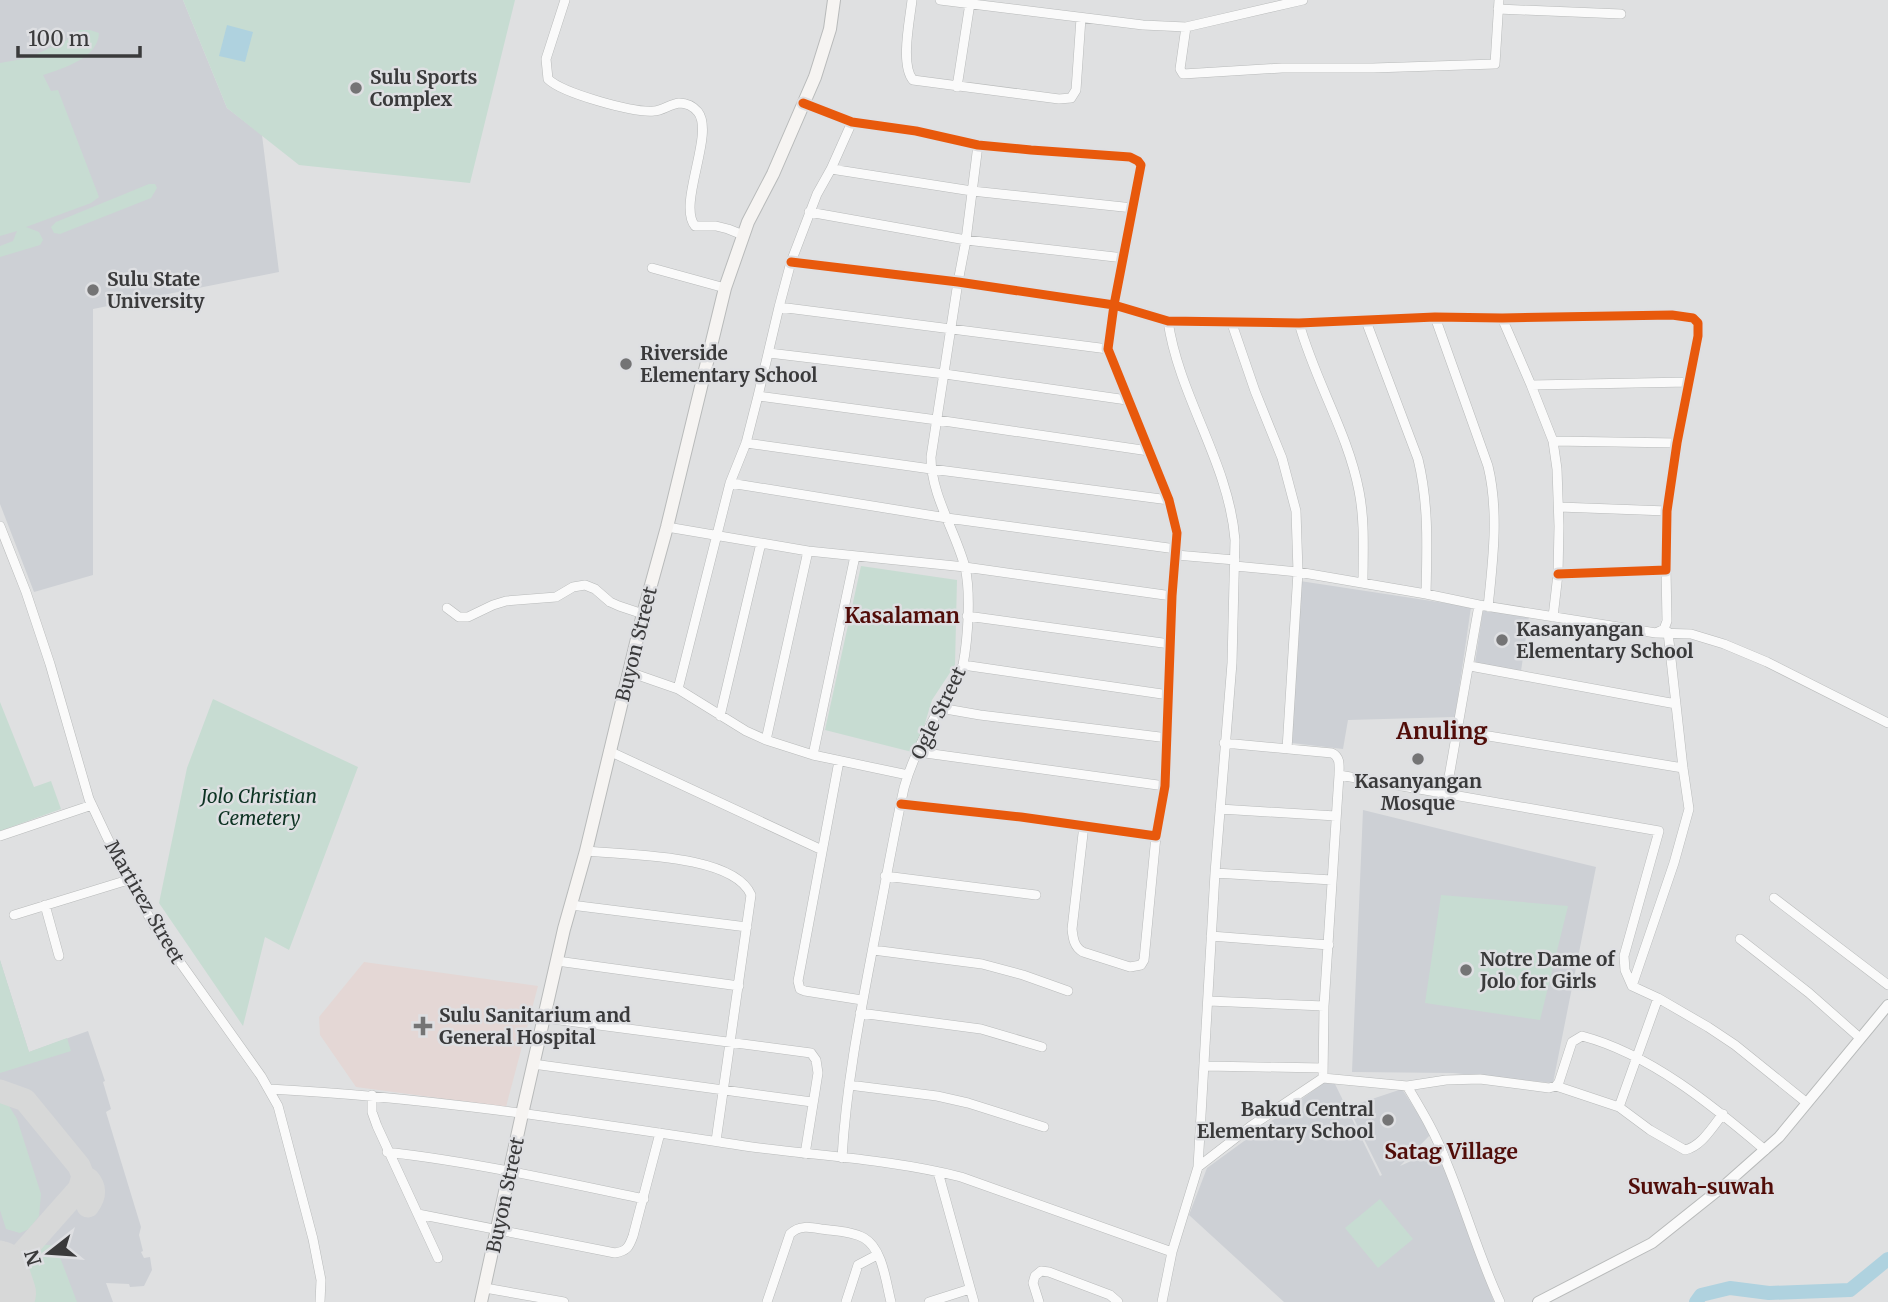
<svg xmlns="http://www.w3.org/2000/svg" width="1888" height="1302" font-family="Merriweather,serif">
	<style>
		.built { fill: #cdd0d5 }
		.medical { fill: #e4d7d5 }
		.green { fill: #c7dcd2 }
		.water { fill: #afd2df }
		.lines { fill: none; stroke-linecap: round; stroke-linejoin: round }
		.river { stroke: #afd2df; stroke-width: 14 }
		.taxiway { stroke: #d7d8d8; stroke-width: 23 }
		.runway { stroke: #d7d8d8; stroke-width: 56 }
		.minor-casing { stroke: #b8baba; stroke-width: 10 }
		.tertiary-casing { stroke: #b8baba; stroke-width: 12 }
		.secondary-casing { stroke: #b8baba; stroke-width: 14 }
		.minor { stroke: #fafafa; stroke-width: 9 }
		.tertiary { stroke: #fafafa; stroke-width: 10 }
		.secondary { stroke: #f6f4f2; stroke-width: 12 }
		.cycleway-casing { stroke: #dedfe2; stroke-width: 13 }
		.cycleway { stroke: #e8590c; stroke-width: 9 }
		.poi-dot { fill: #747475; stroke: #dedfe2; stroke-width: 2.5 }
		.labels { text-anchor: middle; stroke-width: 5; stroke-linejoin: round; paint-order: stroke }
		.poi-label { font-size: 19px; font-weight: bold; fill: #3a3a3b; stroke: #dedfe2; text-anchor: start }
		.street-label { font-size: 19px; fill: #3a3a3b; stroke: #dedfe2 }
		.park-label { font-size: 19px; font-style: italic; fill: #0d3323; stroke: #dedfe2 }
		.neighbourhood-label { font-size: 21px; font-weight: bold; fill: #510d09; stroke: #dedfe2 }
		.quarter-label { font-size: 23px; font-weight: bold; fill: #510d09; stroke: #dedfe2 }
	</style>
	<rect width="100%" height="100%" fill="#dfe0e1"/>
	<path class="built" d="M 0,0 L 183,0 L 227,108 L 262,135 L 279,272 L 93,309 L 93,575 L 34,592 L 0,504 Z
		M 1300,581 L 1471,607 L 1455,717 L 1348,720 L 1343,749 L 1292,743 Z
		M 1483,610 L 1529,617 L 1521,671 L 1475,663 Z
		M 1363,810 L 1596,867 L 1553,1083 L 1453,1073 L 1352,1072 Z
		M 0,960 L 29,1052 L 88,1031 L 105,1081 L 103,1082 L 111,1109 L 106,1112 L 141,1227 L 139,1235 L 143,1251 L 141,1252 L 144,1258 L 150,1257 L 152,1270 L 144,1286 L 130,1287 L 129,1284 L 106,1283 L 113,1302 L 0,1302 Z
		M 1325,1082 L 1335,1084 L 1380,1176 L 1382,1175 L 1348,1107 L 1402,1089 L 1431,1134 L 1400,1166 L 1438,1149 L 1494,1302 L 1284,1302 L 1189,1215 L 1207,1168 Z"/>
	<path class="medical" d="M 364,962 L 538,986 L 506,1107 L 356,1087 L 320,1035 L 319,1017 Z"/>
	<path class="green" d="M 183,0 L 515,0 L 470,183 L 299,165 L 227,108 Z
		M 80,30 L 90,30 L 99,33 C 98,58 64,68 43,75 L 51,91 L 58,90 L 99,197 L 91,203 L 26,227 L 39,232 L 43,240 L 40,245 L 0,257 L 0,246 L 13,241 L 17,231 L 0,236 L 0,63 L 28,58 L 67,40 L 70,35 Z
		M 149,184 L 155,184 L 157,188 L 151,198 L 60,234 L 54,233 L 51,227 L 56,222 Z
		M 861,566 L 957,580 L 955,665 L 932,700 L 916,753 L 825,730 Z
		M 213,699 L 358,767 L 289,950 L 265,937 L 243,1026 L 159,903 L 187,768 Z
		M 0,702 L 34,787 L 51,781 L 61,809 L 0,831 Z
		M 1441,895 L 1568,906 L 1540,1020 L 1425,1003 Z
		M 0,960 L 29,1052 L 67,1038 L 71,1051 L 0,1073 Z
		M 0,1101 L 9,1106 L 17,1119 L 41,1194 L 39,1216 L 29,1229 L 20,1233 L 6,1229 L 0,1210 Z
		M 1380,1199 L 1413,1239 L 1378,1268 L 1345,1228 Z
		M 44,1245 L 53,1245 L 58,1252 L 77,1302 L 0,1302 L 0,1296 L 25,1287 C 22,1270 33,1257 44,1245 Z"/>
	<path class="water" d="M 227,25 L 253,32 L 245,62 L 219,56 Z"/>
	<g class="lines">
		<path class="river" d="M 1696,1302 L 1701,1295 L 1730,1288 L 1769,1293 L 1850,1290 L 1888,1259"/>
		<path class="taxiway" d="M 0,1091 L 25,1100 L 79,1166 L 83,1176 L 79,1190
			M 0,1252 C 4,1258 10,1263 18,1258 L 88,1179 C 96,1188 95,1196 88,1206"/>
		<path class="runway" d="M 0,1269 L 8,1293"/>
		<g class="minor-casing">
			<path id="minor" d="M 565,0 L 546,59 L 548,79 C 562,93 633,113 654,111 C 662,111 670,104 679,103 C 686,103 693,106 698,112 C 715,134 677,204 695,226 L 716,226 L 728,229 L 743,235
				M 912,0 C 910,19 900,65 913,80 L 1059,99 L 1071,98 L 1076,90 L 1081,18
				M 940,0 L 1143,25 L 1186,27 L 1303,0
				M 1498,9 L 1621,14
				M 1186,27 L 1180,69 L 1183,74 L 1282,68 L 1373,68 L 1495,64 L 1499,0
				M 957,87 L 970,3
				M 803,103 L 852,122 L 916,131 L 978,145 L 1031,150 L 1130,157 L 1138,161 L 1141,165 L 1114,305 L 1108,349 L 1169,500 L 1177,533 L 1172,596 L 1165,786 L 1156,836 L 1021,817 L 901,804
				M 831,169 L 972,191 L 1133,208
				M 809,212 L 966,240 L 1124,258
				M 791,262 L 958,282 L 1114,305 L 1168,321 L 1299,323 L 1435,317 L 1502,318 L 1672,315 L 1693,318 L 1698,323 L 1698,336 L 1677,443 L 1667,511 L 1666,570 L 1558,574
				M 652,268 L 725,288
				M 779,307 L 1108,349
				M 1435,317 L 1488,466 C 1499,511 1493,560 1488,607
				M 1502,318 L 1531,385 L 1553,441 L 1557,469 L 1559,526 L 1558,574 L 1553,617
				M 1231,321 L 1255,391 L 1282,458 L 1296,511 L 1298,572 L 1287,749
				M 1366,321 L 1418,459 C 1429,504 1427,549 1426,594
				M 1299,323 C 1315,381 1348,433 1359,491 C 1365,521 1363,553 1363,583
				M 769,353 L 945,374 L 1127,400
				M 1531,385 L 1689,382
				M 758,396 L 937,420 L 1149,451
				M 1553,441 L 1677,443
				M 746,443 L 931,469 L 1169,500
				M 730,483 L 947,518 L 1176,549
				M 1559,507 L 1667,511
				M 0,526 L 26,592 L 50,664 L 89,799 L 106,835 L 128,880 L 155,927 L 261,1076 L 278,1106 L 313,1239 L 321,1280 L 320,1302
				M 667,527 L 808,551 L 965,567 L 1172,596
				M 1176,555 L 1235,560
				M 1235,566 L 1298,572 L 1426,594 L 1479,605 L 1656,633 L 1691,634 L 1724,644 L 1767,662 L 1888,723
				M 447,608 L 459,617 L 468,617 L 493,605 L 506,601 L 556,597 L 573,587 L 585,585 L 595,589 L 610,602 L 619,606 L 643,614
				M 967,616 L 1170,644
				M 1656,633 L 1664,629 L 1667,621 L 1666,570
				M 963,665 L 1169,695
				M 1470,666 L 1676,704
				M 629,672 L 678,689 L 746,731 L 766,740 L 813,755 L 908,775
				M 678,689 L 730,483 L 746,443 L 758,396 L 779,307 L 791,262 L 817,194 L 831,169 L 852,122
				M 940,708 L 980,715 L 1168,738
				M 720,716 L 761,543
				M 1458,731 L 1683,768
				M 766,740 L 808,551
				M 609,751 L 822,850
				M 918,752 L 1165,786
				M 813,755 L 855,556
				M 839,761 L 798,981 L 800,989 L 805,991 L 862,1000
				M 1339,775 L 1659,831 L 1624,956 L 1625,970 L 1632,986 L 1658,998 L 1708,1027 L 1735,1045 L 1807,1103
				M 1446,794 L 1479,605
				M 1220,809 L 1336,816
				M 1084,825 L 1072,929 C 1073,938 1074,947 1083,952 L 1130,967 L 1141,965 L 1144,960 L 1156,836
				M 0,836 L 92,805
				M 586,851 C 625,855 734,854 751,895 L 716,1141
				M 1215,873 L 1332,880
				M 885,876 L 1036,895
				M 1774,898 L 1888,985
				M 45,905 L 59,956
				M 571,905 L 747,927
				M 14,915 L 128,880
				M 1211,936 L 1329,945
				M 1740,939 L 1809,993 L 1860,1038
				M 873,950 L 982,964 L 1023,975 L 1068,991
				M 557,961 L 739,986
				M 1632,986 L 1674,863 L 1689,809 L 1683,768 L 1668,632
				M 1209,1001 L 1324,1006
				M 860,1013 L 981,1029 L 1042,1047
				M 545,1018 L 811,1053 L 816,1060 L 818,1073 L 805,1154
				M 533,1064 L 812,1102
				M 1205,1066 L 1323,1068
				M 1323,1078 L 1407,1086 L 1446,1080 L 1480,1079 L 1549,1088 L 1556,1086 L 1559,1082 L 1572,1042 L 1582,1036 C 1650,1054 1712,1105 1765,1150
				M 849,1085 L 937,1096 L 968,1103 L 1044,1127
				M 1407,1086 C 1422,1111 1437,1136 1447,1164 C 1466,1210 1479,1257 1500,1302
				M 1556,1086 L 1619,1107 L 1650,1130 L 1685,1150 C 1702,1146 1712,1127 1723,1114
				M 269,1089 C 429,1097 587,1122 745,1146 C 817,1156 891,1159 961,1177 L 1172,1252
				M 372,1095 L 372,1112 L 377,1126 L 438,1258
				M 1619,1107 L 1658,998
				M 387,1152 C 473,1162 559,1181 644,1199
				M 842,1158 C 846,1088 859,1020 872,952 C 883,897 892,843 904,788 C 916,745 942,705 963,665 C 968,638 971,593 965,567 C 955,530 931,495 931,457 L 958,282 L 966,240 L 978,145
				M 1198,1167 L 1251,1126 L 1323,1078 L 1324,1006 L 1339,775 C 1339,767 1341,757 1332,753 L 1224,743
				M 938,1172 L 974,1302
				M 418,1214 L 615,1253 C 627,1251 629,1247 633,1236 L 660,1133
				M 485,1288 L 564,1302
				M 767,1302 L 790,1234 C 799,1225 810,1227 821,1229 C 834,1231 852,1231 864,1238 C 883,1249 886,1283 891,1302
				M 846,1302 L 858,1265 L 877,1255
				M 929,1302 L 970,1289
				M 1039,1302 L 1033,1283 L 1035,1276 L 1041,1271 L 1049,1272 L 1110,1295 L 1118,1302
				M 1162,1302 L 1172,1252 L 1198,1167 L 1215,873 L 1232,663 L 1235,540 C 1229,463 1179,397 1168,321"/>
		</g>
		<g class="tertiary-casing">
			<path id="tertiary" d="M 1538,1302 L 1652,1243 L 1726,1184 L 1779,1137 L 1888,1005"/>
		</g>
		<g class="secondary-casing">
			<path id="secondary" d="M 481,1302 L 522,1114 L 564,929 L 586,851 L 643,614 L 667,527 L 725,288 L 748,222 L 773,174 L 815,77 L 830,29 L 834,0"/>
		</g>
		<use href="#minor" class="minor"/>
		<use href="#tertiary" class="tertiary"/>
		<use href="#secondary" class="secondary"/>
		<g class="cycleway-casing">
			<path id="cycleway" d="M 803,103 L 852,122 L 916,131 L 978,145 L 1031,150 L 1130,157 L 1138,161 L 1141,165 L 1114,305 L 1108,349 L 1169,500 L 1177,533 L 1172,596 L 1165,786 L 1156,836 L 1021,817 L 901,804
				M 791,262 L 958,282 L 1114,305 L 1168,321 L 1299,323 L 1435,317 L 1502,318 L 1672,315 L 1693,318 L 1698,323 L 1698,336 L 1677,443 L 1667,511 L 1666,570 L 1558,574"/>
		</g>
		<use href="#cycleway" class="cycleway"/>
	</g>
	<g class="poi-dot">
		<circle cx="356" cy="88" r="7"/>
		<circle cx="93" cy="290" r="7"/>
		<circle cx="626" cy="364" r="7"/>
		<circle cx="1502" cy="640" r="7"/>
		<circle cx="1418" cy="759" r="7"/>
		<circle cx="1466" cy="970" r="7"/>
		<path d="M419.5 1015.5h7v7h7v7h-7v7h-7v-7h-7v-7h7z"/>
		<circle cx="1388" cy="1120" r="7"/>
	</g>
	<g class="labels">
		<g class="poi-label">
			<text x="370" y="84">Sulu Sports<tspan x="370" dy="22">Complex</tspan></text>
			<text x="107" y="286">Sulu State<tspan x="107" dy="22">University</tspan></text>
			<text x="640" y="360">Riverside<tspan x="640" dy="22">Elementary School</tspan></text>
			<text x="1516" y="636">Kasanyangan<tspan x="1516" dy="22">Elementary School</tspan></text>
			<text x="1418" y="788" text-anchor="middle">Kasanyangan<tspan x="1418" dy="22">Mosque</tspan></text>
			<text x="1480" y="966">Notre Dame of<tspan x="1480" dy="22">Jolo for Girls</tspan></text>
			<text x="439" y="1022">Sulu Sanitarium and<tspan x="439" dy="22">General Hospital</tspan></text>
			<text x="1374" y="1116" text-anchor="end">Bakud Central<tspan x="1374" dy="22">Elementary School</tspan></text>
		</g>
		<g class="street-label">
			<text transform="translate(636 644) rotate(-76)" y="7">Buyon Street</text>
			<text transform="translate(938 713) rotate(-64)" y="7">Ogle Street</text>
			<text transform="translate(145 902) rotate(60)" y="7">Martirez Street</text>
			<text transform="translate(505 1195) rotate(-78)" y="7">Buyon Street</text>
		</g>
		<g class="park-label">
			<text x="259" y="803">Jolo Christian<tspan x="259" dy="22">Cemetery</tspan></text>
		</g>
		<g class="neighbourhood-label">
			<text x="902" y="623">Kasalaman</text>
			<text x="1451" y="1159">Satag Village</text>
			<text x="1701" y="1194">Suwah-suwah</text>
		</g>
		<g class="quarter-label">
			<text x="1442" y="739">Anuling</text>
		</g>
	</g>
	<g transform="translate(49 1253) rotate(253)" stroke="#dedfe2" stroke-width="5" paint-order="stroke">
	<path d="M0-5L12 26L0 18L-12 26Z" fill="#3a3a3b"/>
	<text y="-10" font-size="19" font-weight="bold" text-anchor="middle" fill="#3a3a3b">N</text>
	</g>
	<path d="M18 46v10h122v-10" fill="none" stroke="#3a3a3b" stroke-width="3.5"/>
	<text x="28" y="46" font-size="21" fill="#3a3a3b" stroke="#dedfe2" stroke-width="5" paint-order="stroke">100 m</text>
</svg>
